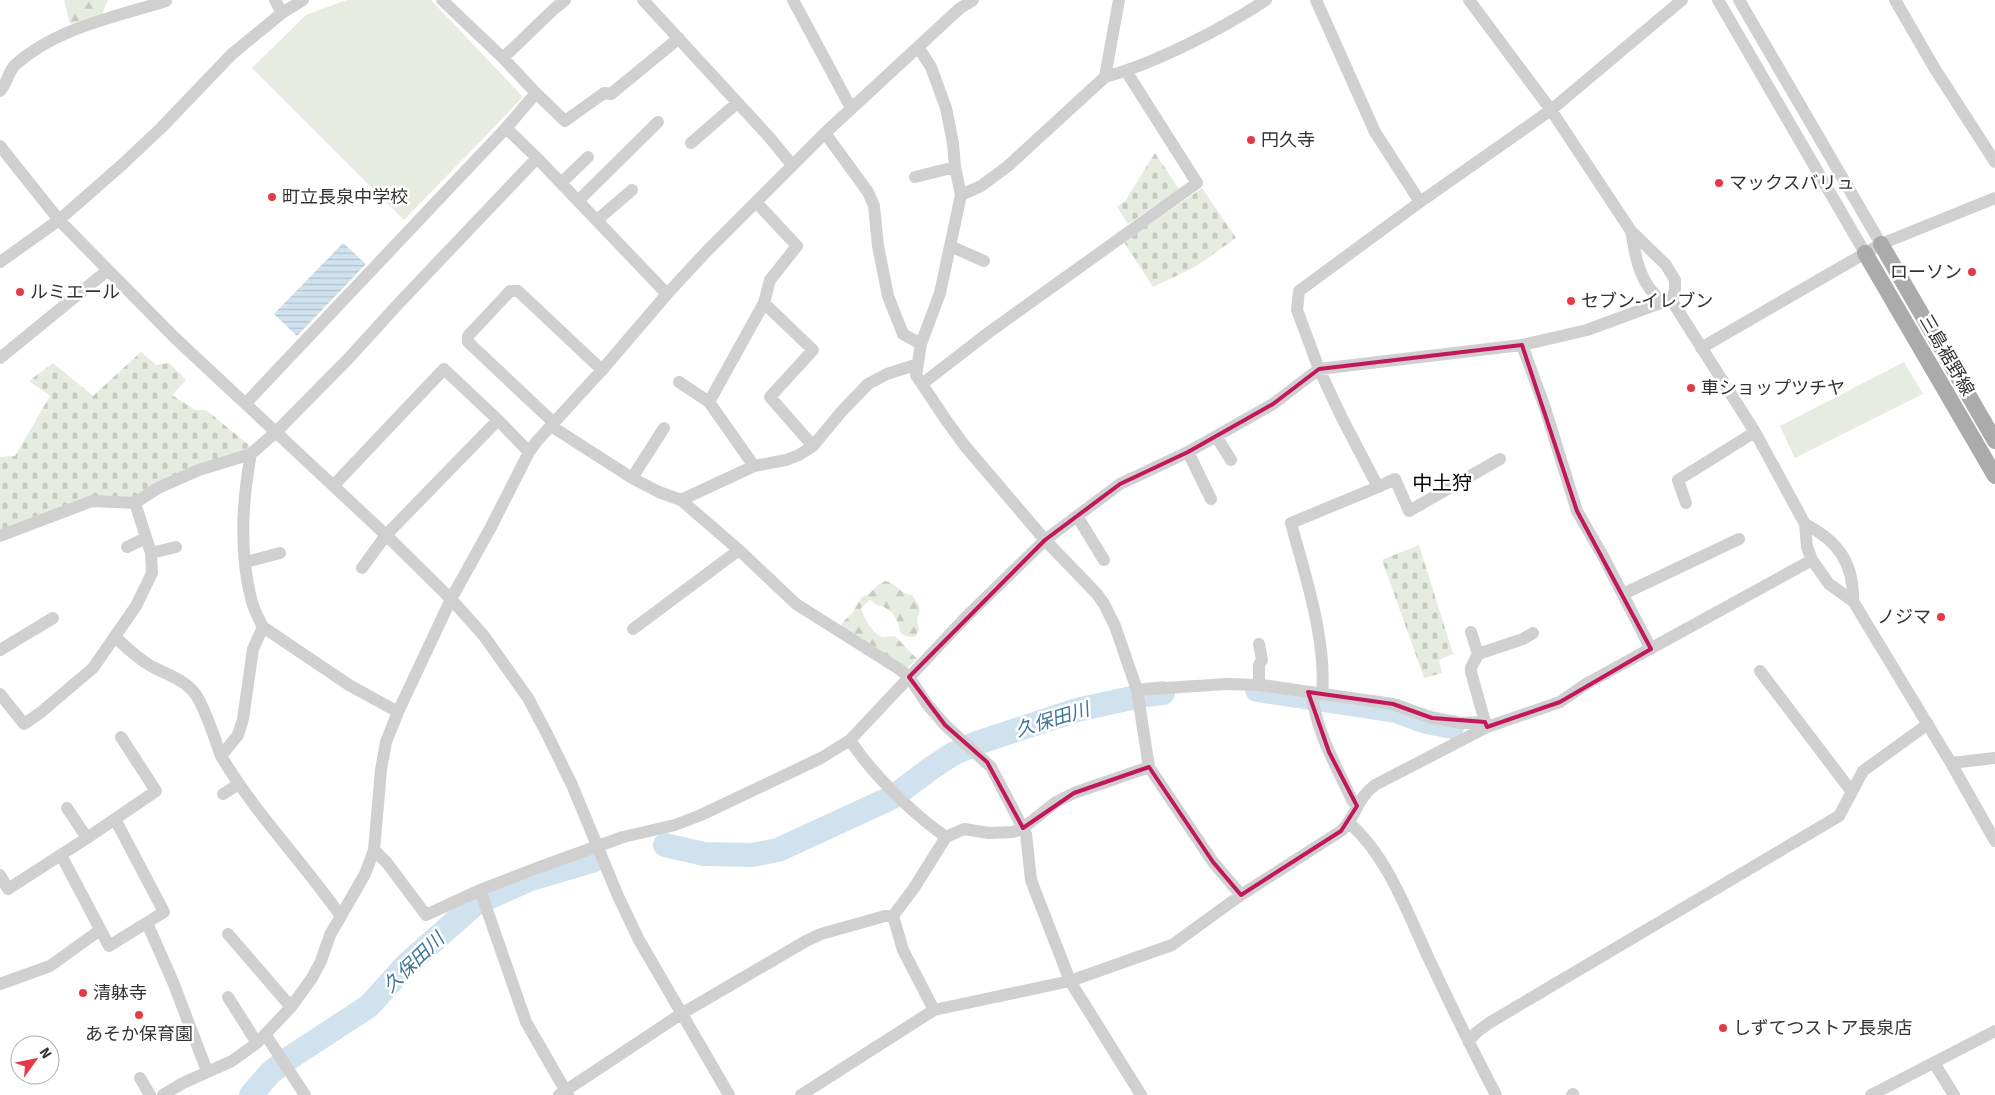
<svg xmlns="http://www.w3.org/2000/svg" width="1995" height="1095" font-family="Signika,'Noto Sans JP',sans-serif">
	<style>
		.forest { fill: url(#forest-firs) }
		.cemetery { fill: url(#cemetery-stones) }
		.garden { fill: #e6ecdf }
		.water { fill: url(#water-rules) }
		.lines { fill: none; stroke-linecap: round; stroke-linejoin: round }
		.river { stroke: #cfe2ee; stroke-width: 24 }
		.minor { stroke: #d0d0d0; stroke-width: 12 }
		.major { stroke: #ababab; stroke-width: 16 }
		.marked { fill: none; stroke: #c2185b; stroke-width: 4; stroke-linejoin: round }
		.poi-dot { fill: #e63946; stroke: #fff; stroke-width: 2 }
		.labels { text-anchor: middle; stroke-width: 5; stroke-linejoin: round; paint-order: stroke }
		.poi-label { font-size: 18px; fill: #333; stroke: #fff; text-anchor: start }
		.street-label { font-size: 18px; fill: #333; stroke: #fff }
		.water-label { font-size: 19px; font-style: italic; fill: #3f7597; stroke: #fff }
		.quarter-label { font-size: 20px; fill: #000; stroke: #fff }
	</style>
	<defs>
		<pattern id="forest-firs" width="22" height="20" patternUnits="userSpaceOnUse" patternTransform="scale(1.25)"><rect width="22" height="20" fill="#e6ecdf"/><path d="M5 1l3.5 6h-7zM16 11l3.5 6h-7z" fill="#c6cbc0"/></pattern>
		<pattern id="cemetery-stones" width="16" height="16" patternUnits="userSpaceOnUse" patternTransform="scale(1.25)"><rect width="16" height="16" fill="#e6ecdf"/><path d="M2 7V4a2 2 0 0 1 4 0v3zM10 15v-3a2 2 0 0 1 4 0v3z" fill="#c6cbc0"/></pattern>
		<pattern id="water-rules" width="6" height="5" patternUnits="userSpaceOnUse" patternTransform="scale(1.25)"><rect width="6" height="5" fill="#cfe2ee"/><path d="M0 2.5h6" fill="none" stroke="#b2c2cd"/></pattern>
	</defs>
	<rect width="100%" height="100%" fill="#fff"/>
	<path class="forest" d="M 64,0 L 108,0 L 102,14 L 70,24 Z
		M 885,581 C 896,583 900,594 912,595 C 918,604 923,608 917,618 L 919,630 L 915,637 C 895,636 903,631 895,617 C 893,613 887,609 883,606 L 878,606 L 870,600 L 861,608 C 863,616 873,635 883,637 C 886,637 892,636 895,636 L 917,659 L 907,668 L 843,629 L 841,624 L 852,613 L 862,597 L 869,594 L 878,585 Z"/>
	<path class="cemetery" d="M 1155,153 L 1179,189 L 1128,224 L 1117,207 L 1125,201 Z
		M 1202,188 L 1236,238 L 1195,267 L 1153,287 L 1124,242 Z
		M 141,352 L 156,365 L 169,363 L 186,380 L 172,395 L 195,410 L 206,410 L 255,450 L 135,498 L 88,499 L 0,536 L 0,457 L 15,456 L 50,396 L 29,381 L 53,363 L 93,396 Z
		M 1419,545 L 1453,654 L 1439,660 L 1442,673 L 1424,678 L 1382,560 Z"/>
	<path class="garden" d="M 347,0 L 431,0 L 523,97 L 404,220 L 252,68 L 306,15 Z
		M 1904,362 L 1923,394 L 1795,458 L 1780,426 Z"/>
	<path class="water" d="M 343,243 L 366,264 L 297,336 L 274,314 Z"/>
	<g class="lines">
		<path class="river" d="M 1257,690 L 1396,711 L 1426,722 L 1452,727
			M 665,845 L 704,854 L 752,855 L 778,850 L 893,797 L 930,769 L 953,754 L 977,743 L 1077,710 L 1145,695 L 1163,693
			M 251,1095 L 270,1073 L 288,1059 L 369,1006 L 406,965 L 475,904 L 528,880 L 592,861"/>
		<path class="minor" d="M 275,0 L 282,13
			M 643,0 L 770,138 L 792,165
			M 793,0 L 851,108
			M 1316,0 L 1375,132 L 1420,202
			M 1469,0 L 1551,110 L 1631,231 L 1666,265 L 1675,280 L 1675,289 L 1672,301 L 1755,432 L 1805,524 L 1807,547 L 1812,560 L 1829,584 L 1853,601 L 1951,763 L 1995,841
			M 1718,0 L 1865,253
			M 1739,0 L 1881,244
			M 1895,0 L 1935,69 L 1995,162
			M 918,47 L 931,67 L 946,108 L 953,143 L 955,167 L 961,195 L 940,293 L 921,344 L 916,375 L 946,420 L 965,446 L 1045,540 L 1097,594 L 1104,604 L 1115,626 L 1137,690 L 1149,767 L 1213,862 L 1241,895
			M 503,58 L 554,9 L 565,0
			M 1105,77 L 1119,0
			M 0,91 C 7,84 8,72 15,65 C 56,28 115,17 166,1
			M 536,93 L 565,121 L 604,93 L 611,94 L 679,38
			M 506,128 L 537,158
			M 825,133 L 868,192 L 874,206 L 878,246 L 888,296 L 903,334 L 921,344
			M 691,143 L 736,104
			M 0,146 L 59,220 L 108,270 L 175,338 L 386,535 L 451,599 L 484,636 L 528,698 L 546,732 L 572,785 L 618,896 L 639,940 L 729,1095
			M 915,177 L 955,167
			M 561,183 L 588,157
			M 961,195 L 981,186 L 1008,166 L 1105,77 C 1156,63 1222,29 1266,0
			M 578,201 L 658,122
			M 597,220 L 632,190
			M 1631,231 C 1636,258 1639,284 1663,302 L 1669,301
			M 950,246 L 984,261
			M 0,262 L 59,220 L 124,163 L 162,127 L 232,54 L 282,13 L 303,0
			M 764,303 L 813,350 L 770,397 L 813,446
			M 1522,345 L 1544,405 L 1577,511 L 1604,558 L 1651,649
			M 1701,348 L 1881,244 L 1995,198
			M 0,358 L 108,270
			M 679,382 L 709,402
			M 922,384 L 988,333 L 1197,183 L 1126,71
			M 246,403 L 506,128 L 536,93 L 503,58 L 442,0
			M 554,423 L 468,342 L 468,336 L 510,291 L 518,291 L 602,370
			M 551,426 L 632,478 L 659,492 L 681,500 L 739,550 L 796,604 L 899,669 L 909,677 L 927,704 L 945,725 L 991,767 L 1026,834 L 1031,880 L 1070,981 L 1141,1095
			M 1216,436 L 1231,460
			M 1188,452 L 1211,499
			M 251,454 C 242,502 239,554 252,602 C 254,610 259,619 263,627 L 253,649 L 243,719 L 238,735 L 221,756 C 255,813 302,861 340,915
			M 754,466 L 709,402 L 764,303 L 770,280 L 797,246 L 756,202
			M 632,478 L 664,428
			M 334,485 L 444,369 L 498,420 L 529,452
			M 1378,487 L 1395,479 L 1409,511 L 1500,459
			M 681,500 L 754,466 L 786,460 L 799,455 L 813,446 L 842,411 L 868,384 L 887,374 L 918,364
			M 1686,503 L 1678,480 L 1755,432
			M 1077,516 L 1104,560
			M 1805,524 C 1838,541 1854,563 1853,601
			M 0,536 L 92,501 L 135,503 L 158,488 L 199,470 L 251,454 L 277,431 L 348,359 L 400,302 L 537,158 L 667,294
			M 127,547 L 146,538
			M 151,553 L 176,547
			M 246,562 L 280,553
			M 362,568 L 386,535 L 498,420
			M 1623,594 L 1739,539
			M 263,627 L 349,685 L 398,712
			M 633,629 L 739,550
			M 1471,632 L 1478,654
			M 115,637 C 126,647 137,658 151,666 C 167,675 185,679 196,695 C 205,708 215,739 221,756
			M 0,650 L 53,618
			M 1760,671 L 1852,792
			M 1259,685 L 1259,665 L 1262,660 L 1259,644
			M 1137,690 L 1226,684 L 1259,685 L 1393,704 L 1432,718 L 1461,723 L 1485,722 L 1487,727
			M 0,694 L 24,724 L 40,713 L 93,668 L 136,606 L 152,573 L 151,553 L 135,503
			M 1312,694 C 1316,731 1336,766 1352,800 L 1357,806
			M 1322,694 C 1327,641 1305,575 1291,523 L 1378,487 L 1342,418 L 1319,369 L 1297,310 L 1299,291 L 1420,202 L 1551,110 L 1682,0
			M 1485,722 L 1471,672 L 1471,668 L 1478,654 L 1523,639 L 1533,633
			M 850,740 C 872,774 913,814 946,837
			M 1951,763 L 1995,758
			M 223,794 L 239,784
			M 67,808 L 87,838
			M 1349,823 C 1388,856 1408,915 1430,961 C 1451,1006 1473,1051 1496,1095
			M 374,850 L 387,863 L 426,915 L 480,890 L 537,868 L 623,837 L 675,825 L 701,815 L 821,758 L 850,740 L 966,617 L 1045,540 L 1120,484 L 1188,452 L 1273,404 L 1319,369 L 1522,345 L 1587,330 L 1663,302
			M 61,855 L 109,946 L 164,912 L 115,819
			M 0,875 L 8,889 L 87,838 L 156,791 L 121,737
			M 480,890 L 526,1022 L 568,1095
			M 893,916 L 903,950 L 934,1010
			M 147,923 L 173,982 L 207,1071
			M 228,934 L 291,1007
			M 0,984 L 50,966 L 100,930
			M 228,997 L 257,1043
			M 265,1034 L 305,1095
			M 1468,1041 L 1477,1032 L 1489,1023 L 1839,816 L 1863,771 L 1928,724
			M 1934,1063 L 1954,1095
			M 140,1078 L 150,1095
			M 163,1095 L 183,1083 L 232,1061 L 257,1043 L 291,1007 L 312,978 L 321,961 L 330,935 L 365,874 L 374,850 L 381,770 L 386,742 L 398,712 L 451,599 L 491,527 L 529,452 L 537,441 L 602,370 L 667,294 L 706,252 L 825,133 L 959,9 L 973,0
			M 559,1095 L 681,1014 L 806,941 L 821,934 L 885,916 L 893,916 L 914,888 L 946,837 L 964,829 L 989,833 L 1013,832 L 1023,828 L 1056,802 L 1074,793 L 1149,767
			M 801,1095 L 934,1010 L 1070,981 L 1172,945 L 1241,895 L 1341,831 C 1357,816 1356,799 1375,785 L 1487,727 L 1560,702 L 1586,684 L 1812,560
			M 1572,1095 L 1573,1094
			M 1871,1095 L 1995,1031"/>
		<path class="major" d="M 1881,244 L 1995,441
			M 1865,253 L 1995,476"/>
	</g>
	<path class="marked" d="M 1522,345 L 1577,511 L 1651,649 L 1560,702 L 1487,727 L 1485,722 L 1432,718 L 1393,704 L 1308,692 L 1329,752 L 1357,806 L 1341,831 L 1241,895 L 1213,862 L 1149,767 L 1074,793 L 1023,828 L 987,762 L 945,725 L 909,677 L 1045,540 L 1120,484 L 1188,452 L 1273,404 L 1319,369 Z"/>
	<g class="poi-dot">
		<circle cx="1251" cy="140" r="5"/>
		<circle cx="1719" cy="183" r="5"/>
		<circle cx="272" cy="197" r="5"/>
		<circle cx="1972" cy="272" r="5"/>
		<circle cx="20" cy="292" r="5"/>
		<circle cx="1571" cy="301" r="5"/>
		<circle cx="1691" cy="388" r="5"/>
		<circle cx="1941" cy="617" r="5"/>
		<circle cx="83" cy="993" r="5"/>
		<circle cx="139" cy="1015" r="5"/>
		<circle cx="1723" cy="1028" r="5"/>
	</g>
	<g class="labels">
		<g class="poi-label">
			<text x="1261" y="146">円久寺</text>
			<text x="1729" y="189">マックスバリュ</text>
			<text x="282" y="203">町立長泉中学校</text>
			<text x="1962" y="278" text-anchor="end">ローソン</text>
			<text x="30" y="298">ルミエール</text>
			<text x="1581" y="307">セブン-イレブン</text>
			<text x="1701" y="394">車ショップツチヤ</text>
			<text x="1931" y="623" text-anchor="end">ノジマ</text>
			<text x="93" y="999">清躰寺</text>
			<text x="1733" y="1034">しずてつストア長泉店</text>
			<text x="139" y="1040" text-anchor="middle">あそか保育園</text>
		</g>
		<g class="street-label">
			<text transform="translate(1947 355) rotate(60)" y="6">三島裾野線</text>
		</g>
		<g class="water-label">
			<text transform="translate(1052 719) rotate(-17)" y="7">久保田川</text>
			<text transform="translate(413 962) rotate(-44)" y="7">久保田川</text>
		</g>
		<g class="quarter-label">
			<text x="1442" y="490">中土狩</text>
		</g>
	</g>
	<g transform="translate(35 1060) rotate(57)"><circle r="24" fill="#ffffff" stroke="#adadad"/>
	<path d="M0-4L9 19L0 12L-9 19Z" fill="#e63946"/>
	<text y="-8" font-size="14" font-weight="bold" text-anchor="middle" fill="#333333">N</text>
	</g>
</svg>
